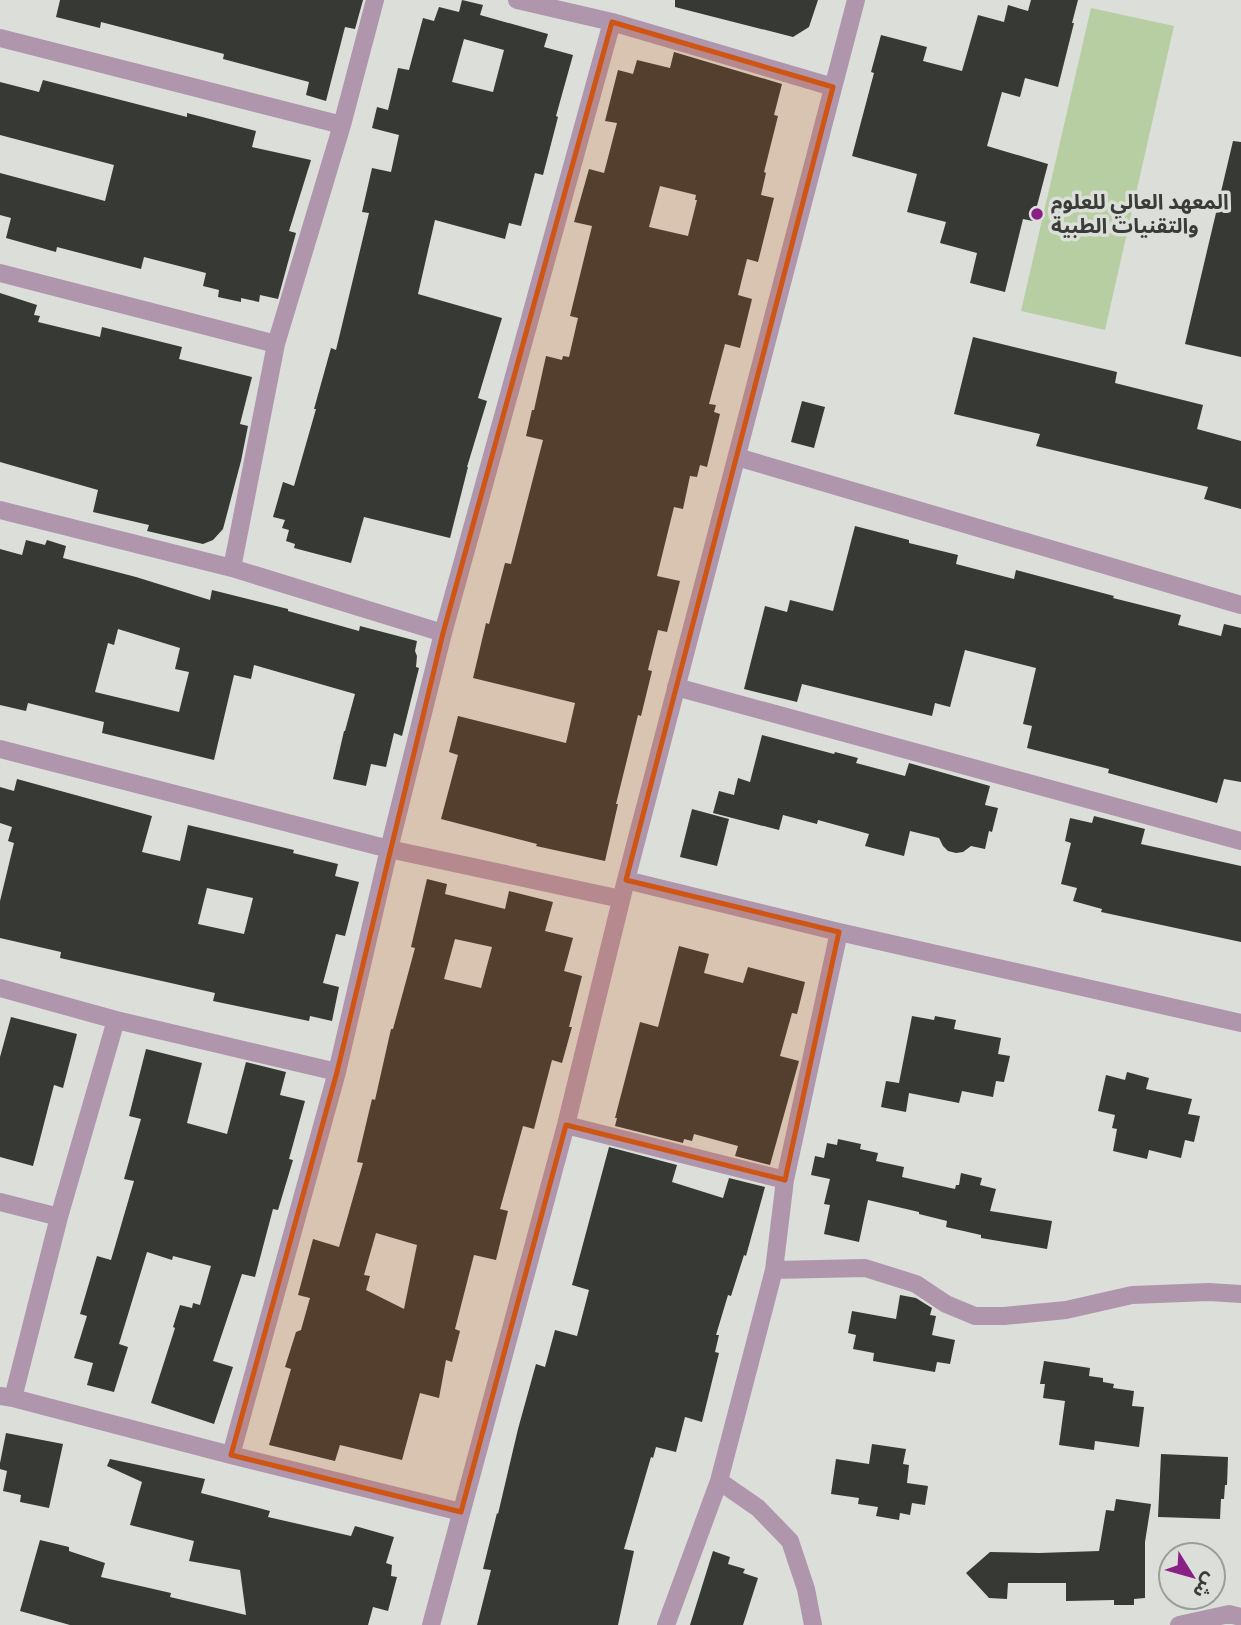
<svg xmlns="http://www.w3.org/2000/svg" width="1241" height="1625" font-family="Poppins,'Noto Sans Arabic',sans-serif">
	<style>
		.green { fill: #b7cea3 }
		.building { fill: #363934; fill-rule: evenodd }
		.lines { fill: none; stroke-linecap: round; stroke-linejoin: round }
		.street { stroke: #af96ac; stroke-width: 18 }
		.marked { fill: #ce5513; fill-opacity: 0.2; stroke: #ce5513; stroke-width: 5; stroke-linejoin: round }
		.poi-dot { fill: #8a2085; stroke: #dcdfd9; stroke-width: 2.5 }
		.labels { text-anchor: middle; stroke-width: 7; stroke-linejoin: round; paint-order: stroke }
		.poi-label { font-size: 21px; font-weight: bold; fill: #3a3c39; stroke: #dcdfd9; text-anchor: start }
	</style>
	<rect width="100%" height="100%" fill="#dcdfd9"/>
	<path class="green" d="M 1091,8 L 1174,26 L 1105,330 L 1021,311 Z"/>
	<path class="building" d="M 60,0 L 363,0 L 355,29 L 345,27 L 326,101 L 306,95 L 309,82 L 223,59 L 224,54 L 101,22 L 100,28 L 56,17 Z
		M 462,0 L 483,5 L 480,15 L 548,34 L 544,47 L 573,55 L 556,116 L 558,117 L 543,175 L 535,173 L 521,226 L 509,223 L 505,239 L 435,220 L 418,294 L 502,318 L 478,398 L 487,401 L 467,467 L 468,467 L 450,538 L 364,517 L 351,563 L 294,548 L 295,544 L 286,541 L 289,530 L 282,528 L 285,520 L 273,517 L 283,482 L 294,486 L 316,409 L 314,409 L 331,348 L 336,350 L 369,213 L 362,212 L 372,168 L 391,172 L 399,135 L 372,128 L 377,107 L 388,110 L 398,68 L 409,70 L 423,18 L 434,21 L 439,7 L 459,12 ZM 464,39 L 504,50 L 493,92 L 452,82 Z
		M 675,0 L 818,0 L 809,27 L 793,37 L 675,7 Z
		M 1031,0 L 1078,0 L 1072,23 L 1074,23 L 1058,87 L 1025,78 L 1020,97 L 1002,92 L 987,146 L 1048,164 L 1033,221 L 1023,219 L 1005,292 L 970,283 L 977,253 L 940,243 L 946,222 L 907,212 L 917,174 L 852,156 L 874,73 L 871,72 L 881,35 L 927,47 L 923,61 L 962,71 L 978,15 L 1004,22 L 1008,5 L 1028,11 Z
		M 674,52 L 782,84 L 774,115 L 778,116 L 764,172 L 766,173 L 761,195 L 774,198 L 758,262 L 747,259 L 738,295 L 752,299 L 740,348 L 725,344 L 709,404 L 716,405 L 714,412 L 720,414 L 707,467 L 700,465 L 697,477 L 690,476 L 683,509 L 674,507 L 657,576 L 680,581 L 667,632 L 658,630 L 648,670 L 652,671 L 641,716 L 638,715 L 616,804 L 618,804 L 605,861 L 536,846 L 537,844 L 441,819 L 458,755 L 449,752 L 458,716 L 566,743 L 575,703 L 473,678 L 486,623 L 489,624 L 505,563 L 511,564 L 543,440 L 526,436 L 532,410 L 534,410 L 546,356 L 562,360 L 563,356 L 569,357 L 578,318 L 570,316 L 592,226 L 574,222 L 589,169 L 604,173 L 617,123 L 605,121 L 618,70 L 633,74 L 637,60 L 670,68 ZM 660,186 L 696,195 L 695,200 L 697,200 L 688,236 L 649,227 Z
		M 43,80 L 187,117 L 187,113 L 256,131 L 252,147 L 311,160 L 289,231 L 296,233 L 278,299 L 260,295 L 259,302 L 241,298 L 241,302 L 218,297 L 219,290 L 203,286 L 206,273 L 144,257 L 141,269 L 57,247 L 56,252 L 6,238 L 11,218 L 0,215 L 0,173 L 105,201 L 114,165 L 0,135 L 0,82 L 39,92 Z
		M 1233,141 L 1241,142 L 1241,357 L 1185,344 Z
		M 0,293 L 37,305 L 34,315 L 40,316 L 38,322 L 100,337 L 102,327 L 182,347 L 179,359 L 252,377 L 240,424 L 248,426 L 241,461 L 223,529 L 213,540 L 203,544 L 147,531 L 149,525 L 93,512 L 98,490 L 0,462 Z
		M 973,337 L 1117,372 L 1115,383 L 1203,405 L 1197,429 L 1241,441 L 1241,509 L 1204,499 L 1208,487 L 1036,446 L 1040,434 L 954,414 Z
		M 802,401 L 825,407 L 814,448 L 791,442 Z
		M 855,526 L 909,540 L 909,543 L 958,555 L 956,564 L 1014,579 L 1016,570 L 1114,596 L 1113,598 L 1181,615 L 1178,625 L 1221,636 L 1224,624 L 1241,628 L 1241,782 L 1224,779 L 1217,803 L 1108,773 L 1109,769 L 1027,748 L 1032,726 L 1023,724 L 1036,668 L 965,650 L 950,707 L 935,703 L 932,716 L 802,684 L 797,702 L 744,689 L 765,606 L 787,612 L 790,600 L 833,611 Z
		M 26,540 L 45,545 L 47,540 L 66,546 L 63,558 L 136,577 L 210,600 L 212,590 L 288,609 L 288,611 L 359,631 L 360,626 L 417,641 L 415,651 L 417,656 L 416,667 L 419,668 L 402,736 L 394,733 L 386,767 L 371,764 L 366,786 L 333,779 L 344,731 L 345,731 L 355,694 L 254,665 L 251,679 L 234,675 L 214,760 L 102,733 L 104,722 L 28,703 L 26,711 L 0,705 L 0,549 L 22,555 ZM 118,629 L 180,648 L 175,669 L 189,672 L 179,712 L 95,692 L 108,643 L 114,645 Z
		M 762,735 L 834,754 L 835,752 L 858,758 L 856,763 L 905,776 L 909,763 L 990,786 L 985,805 L 998,808 L 992,832 L 989,831 L 985,849 L 971,846 L 963,852 L 956,853 L 948,851 L 943,846 L 939,838 L 910,831 L 904,856 L 865,846 L 869,834 L 818,820 L 817,824 L 783,815 L 779,830 L 713,813 L 719,791 L 734,795 L 738,778 L 750,782 Z
		M 17,779 L 152,816 L 142,852 L 180,861 L 188,825 L 294,850 L 293,853 L 338,864 L 335,876 L 359,882 L 345,936 L 336,934 L 323,983 L 339,987 L 332,1021 L 310,1016 L 309,1021 L 213,1001 L 215,993 L 60,958 L 61,952 L 0,938 L 0,901 L 14,843 L 8,841 L 12,827 L 0,823 L 0,787 L 14,791 ZM 207,888 L 253,898 L 244,934 L 198,924 Z
		M 692,809 L 729,819 L 717,866 L 680,857 Z
		M 1094,816 L 1145,829 L 1141,844 L 1241,866 L 1241,942 L 1101,912 L 1102,909 L 1073,901 L 1077,888 L 1061,884 L 1071,843 L 1065,841 L 1070,818 L 1092,823 Z
		M 427,879 L 447,884 L 445,894 L 505,909 L 509,891 L 553,902 L 545,931 L 573,938 L 564,971 L 582,976 L 569,1027 L 572,1027 L 562,1063 L 552,1060 L 534,1129 L 523,1126 L 500,1209 L 508,1211 L 496,1260 L 474,1255 L 455,1329 L 460,1331 L 452,1362 L 446,1360 L 439,1398 L 420,1393 L 402,1460 L 340,1445 L 335,1461 L 269,1445 L 291,1369 L 285,1367 L 296,1332 L 301,1330 L 310,1298 L 298,1295 L 313,1239 L 339,1247 L 363,1163 L 357,1162 L 372,1099 L 375,1100 L 391,1029 L 393,1029 L 415,948 L 411,947 ZM 455,939 L 492,947 L 481,988 L 444,979 ZM 376,1233 L 417,1245 L 404,1309 L 366,1290 L 370,1276 L 364,1275 Z
		M 679,946 L 709,954 L 704,973 L 743,983 L 748,967 L 805,982 L 797,1014 L 792,1013 L 780,1056 L 799,1061 L 770,1165 L 735,1156 L 738,1146 L 694,1134 L 692,1141 L 684,1139 L 683,1143 L 615,1126 L 617,1118 L 615,1118 L 640,1022 L 658,1027 Z
		M 912,1016 L 934,1020 L 935,1016 L 956,1020 L 954,1029 L 1001,1038 L 998,1054 L 1010,1056 L 1004,1082 L 996,1081 L 993,1097 L 962,1091 L 959,1103 L 909,1093 L 906,1112 L 881,1107 L 886,1081 L 899,1083 Z
		M 11,1017 L 77,1034 L 63,1088 L 54,1085 L 33,1166 L 0,1157 L 0,1057 Z
		M 146,1049 L 202,1063 L 187,1123 L 227,1134 L 246,1062 L 286,1072 L 280,1095 L 305,1101 L 289,1159 L 293,1160 L 278,1210 L 273,1209 L 255,1277 L 242,1274 L 213,1361 L 233,1367 L 214,1424 L 151,1403 L 175,1328 L 173,1327 L 180,1305 L 192,1308 L 193,1303 L 200,1305 L 211,1266 L 173,1256 L 172,1260 L 147,1252 L 119,1344 L 128,1347 L 114,1392 L 87,1385 L 93,1363 L 74,1358 L 87,1316 L 80,1314 L 97,1256 L 111,1260 L 134,1181 L 124,1179 L 141,1119 L 129,1116 Z
		M 1127,1072 L 1149,1078 L 1146,1089 L 1192,1099 L 1188,1114 L 1200,1116 L 1194,1142 L 1185,1140 L 1181,1158 L 1149,1150 L 1147,1159 L 1113,1151 L 1117,1129 L 1112,1128 L 1115,1115 L 1098,1111 L 1106,1075 L 1125,1080 Z
		M 838,1139 L 861,1144 L 860,1149 L 878,1153 L 876,1161 L 904,1167 L 902,1177 L 955,1189 L 956,1185 L 959,1185 L 961,1173 L 982,1178 L 980,1185 L 996,1189 L 990,1211 L 1052,1221 L 1047,1249 L 981,1238 L 981,1235 L 946,1227 L 947,1221 L 919,1214 L 919,1212 L 868,1200 L 859,1242 L 824,1234 L 830,1205 L 824,1204 L 830,1179 L 811,1175 L 815,1156 L 824,1158 L 827,1143 L 837,1145 Z
		M 609,1147 L 677,1165 L 672,1182 L 723,1198 L 729,1178 L 765,1187 L 746,1256 L 744,1255 L 731,1296 L 728,1295 L 716,1335 L 719,1335 L 715,1352 L 719,1353 L 702,1422 L 685,1417 L 676,1452 L 656,1447 L 653,1458 L 651,1457 L 624,1549 L 634,1551 L 618,1625 L 477,1625 L 491,1570 L 483,1569 L 497,1513 L 498,1514 L 518,1429 L 536,1364 L 545,1367 L 555,1330 L 577,1336 L 589,1290 L 572,1285 Z
		M 900,1295 L 916,1298 L 932,1308 L 930,1315 L 936,1316 L 932,1335 L 955,1340 L 950,1364 L 937,1362 L 935,1372 L 873,1361 L 874,1353 L 853,1349 L 856,1335 L 848,1333 L 852,1311 L 896,1319 Z
		M 1044,1361 L 1090,1368 L 1089,1376 L 1103,1378 L 1103,1382 L 1114,1384 L 1113,1388 L 1134,1391 L 1132,1406 L 1144,1407 L 1139,1447 L 1095,1441 L 1094,1450 L 1059,1445 L 1065,1401 L 1043,1398 L 1045,1384 L 1040,1384 Z
		M 6,1433 L 63,1444 L 49,1508 L 20,1502 L 21,1495 L 3,1491 L 7,1471 L 0,1469 L 0,1463 Z
		M 872,1444 L 906,1449 L 903,1464 L 909,1465 L 907,1483 L 928,1486 L 925,1505 L 912,1503 L 910,1515 L 900,1513 L 899,1520 L 876,1516 L 878,1507 L 858,1504 L 859,1498 L 831,1494 L 836,1459 L 869,1464 Z
		M 1161,1454 L 1228,1457 L 1227,1485 L 1225,1485 L 1224,1499 L 1221,1499 L 1220,1519 L 1158,1517 Z
		M 110,1459 L 205,1479 L 201,1493 L 270,1511 L 268,1517 L 351,1536 L 355,1526 L 394,1537 L 386,1563 L 392,1565 L 391,1576 L 397,1577 L 388,1611 L 373,1607 L 368,1625 L 70,1625 L 20,1611 L 40,1540 L 69,1547 L 69,1551 L 105,1563 L 101,1577 L 171,1593 L 170,1597 L 246,1615 L 240,1570 L 189,1561 L 194,1541 L 130,1525 L 142,1482 L 107,1466 Z
		M 1116,1499 L 1151,1504 L 1145,1542 L 1145,1598 L 1134,1599 L 1134,1605 L 1114,1605 L 1114,1600 L 1066,1601 L 1066,1583 L 1008,1583 L 1007,1599 L 989,1598 L 966,1573 L 990,1552 L 1039,1553 L 1099,1551 L 1106,1510 L 1114,1511 Z
		M 713,1551 L 730,1557 L 728,1564 L 745,1569 L 743,1573 L 758,1578 L 743,1625 L 690,1625 Z"/>
	<g class="lines">
		<path class="street" d="M 517,0 L 612,22 L 833,87
			M 0,38 L 342,125
			M 0,273 L 276,344
			M 737,457 L 1241,605
			M 0,510 L 232,568 L 443,633
			M 232,568 L 276,344 L 342,125 L 375,0
			M 676,687 L 1241,841
			M 0,749 L 389,849 L 621,899
			M 626,880 L 839,932 L 1241,1023
			M 0,988 L 116,1020 L 337,1072
			M 566,1125 L 785,1180
			M 0,1202 L 59,1217
			M 774,1270 L 865,1268 L 916,1284 L 946,1304 L 975,1316 L 1004,1316 L 1066,1310 L 1132,1295 L 1209,1292 L 1241,1294
			M 0,1396 L 13,1398 L 231,1455 L 461,1512
			M 13,1398 L 59,1217 L 116,1020
			M 231,1455 L 337,1072 L 389,849 L 443,633 L 612,22
			M 719,1481 L 758,1508 L 790,1541 L 806,1589 L 813,1625
			M 431,1625 L 566,1125 L 626,880 L 856,0
			M 666,1625 L 719,1481 L 774,1270 L 785,1180 L 839,932
			M 1179,1625 L 1229,1614 L 1241,1617"/>
	</g>
	<path class="marked" d="M 612,22 L 833,87 L 626,880 L 839,932 L 785,1180 L 566,1125 L 461,1512 L 231,1455 L 337,1072 L 443,633 Z"/>
	<circle class="poi-dot" cx="1037" cy="214" r="7"/>
	<g class="labels">
		<g class="poi-label">
			<text x="1051" y="209">المعهد العالي للعلوم<tspan x="1051" dy="24">والتقنيات الطبية</tspan></text>
		</g>
	</g>
	<g transform="translate(1192 1576) rotate(127)"><circle r="33" fill="#dcdfd9" stroke="#9b9e99" stroke-width="2"/>
	<path d="M0-5L12 26L0 18L-12 26Z" fill="#8a2085"/>
	<text y="-10" font-size="19" font-weight="bold" text-anchor="middle" fill="#3a3c39">ش</text>
	</g>
</svg>
